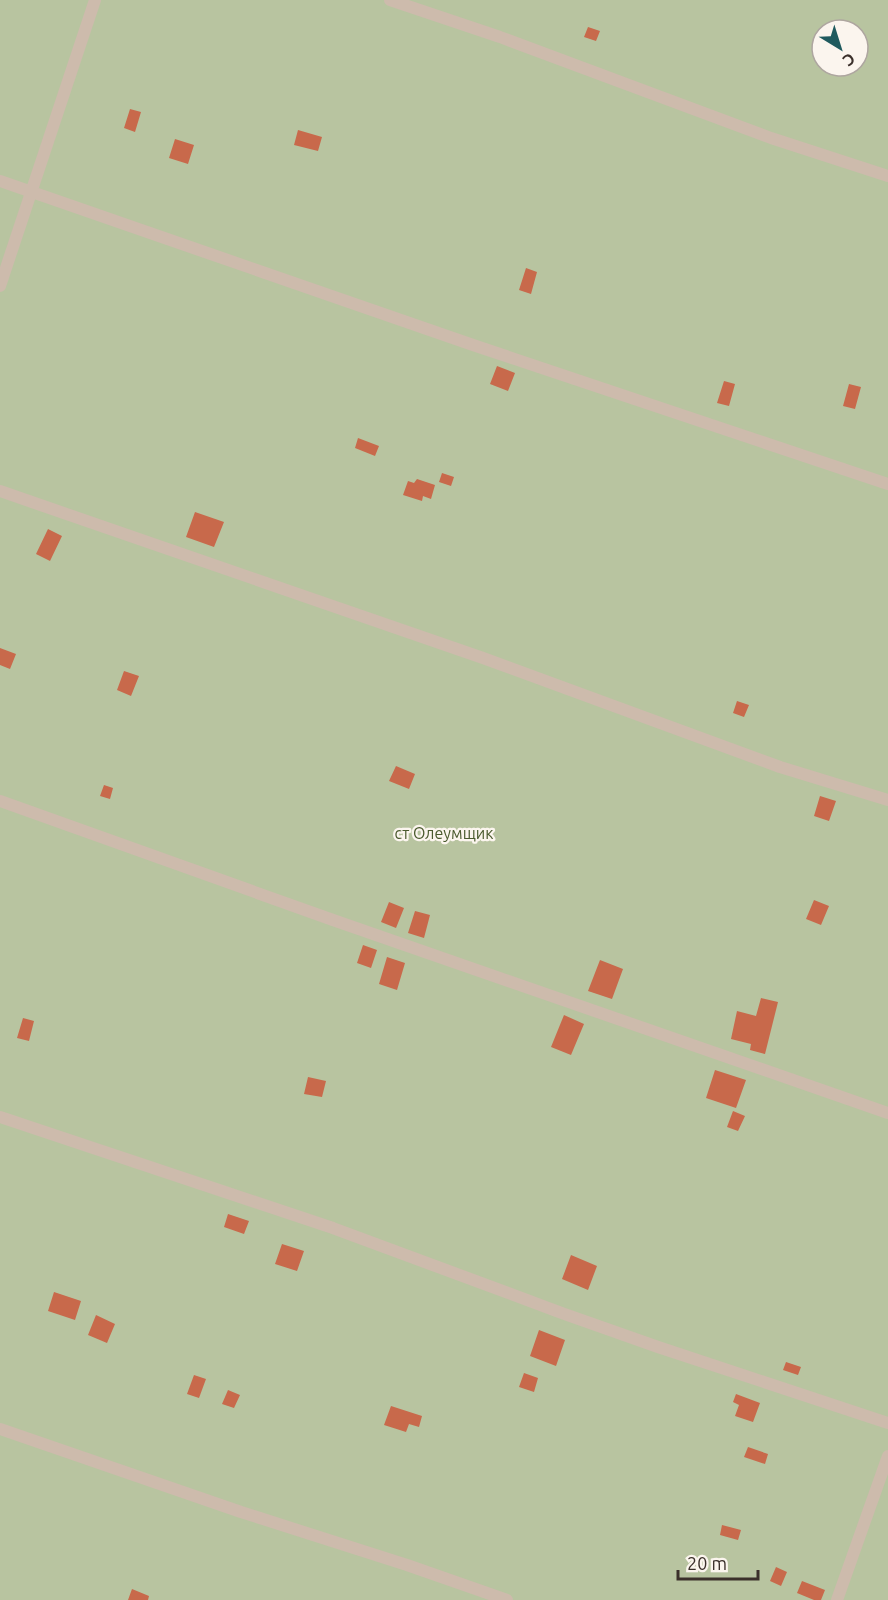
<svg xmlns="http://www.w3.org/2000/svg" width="888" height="1600" font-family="Ubuntu,sans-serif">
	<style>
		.green { fill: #b8c4a0; fill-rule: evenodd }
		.building { fill: #c8694b }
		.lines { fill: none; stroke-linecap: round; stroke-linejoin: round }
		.service { stroke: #cdbbac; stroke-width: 12 }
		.labels { text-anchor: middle; stroke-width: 4.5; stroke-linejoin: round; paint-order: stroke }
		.park-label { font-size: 16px; fill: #4a5a2e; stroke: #fbf5ee }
	</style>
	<rect width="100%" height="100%" fill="#f4ebe1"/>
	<path class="green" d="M 0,0 L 888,0 L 888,1600 L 0,1600 ZM 822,30 L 858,30 L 858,66 L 822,66 Z"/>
	<path class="building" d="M 588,27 L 600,31 L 596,41 L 584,37 Z
		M 130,109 L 141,112 L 135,132 L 124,128 Z
		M 298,130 L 322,137 L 318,151 L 294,145 Z
		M 175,139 L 194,145 L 188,164 L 169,158 Z
		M 526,268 L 537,272 L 531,294 L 519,290 Z
		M 497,366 L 515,373 L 508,391 L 490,384 Z
		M 724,381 L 735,384 L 729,406 L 717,403 Z
		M 849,384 L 861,387 L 855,409 L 843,406 Z
		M 358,438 L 379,446 L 375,456 L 355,448 Z
		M 442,473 L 454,477 L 451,486 L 439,482 Z
		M 417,479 L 435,485 L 431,499 L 423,496 L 422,501 L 403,495 L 408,481 L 414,483 Z
		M 195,512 L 224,522 L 214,547 L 186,537 Z
		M 48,529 L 62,536 L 50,561 L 36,554 Z
		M 0,648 L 16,654 L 10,669 L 0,665 Z
		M 124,671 L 139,676 L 131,696 L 117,690 Z
		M 737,701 L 749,705 L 744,717 L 733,713 Z
		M 396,766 L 415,774 L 409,789 L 389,781 Z
		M 104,785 L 113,788 L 110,799 L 100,796 Z
		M 820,796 L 836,801 L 829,821 L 814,816 Z
		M 814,900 L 829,906 L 821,925 L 806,919 Z
		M 389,902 L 404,908 L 396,928 L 381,922 Z
		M 415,911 L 430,915 L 424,938 L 408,933 Z
		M 363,945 L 377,950 L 371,968 L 357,963 Z
		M 387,957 L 405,963 L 397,990 L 379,984 Z
		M 600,960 L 623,969 L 612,999 L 588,991 Z
		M 761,998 L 778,1002 L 765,1054 L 750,1050 L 751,1044 L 731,1039 L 737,1011 L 756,1016 Z
		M 564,1015 L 584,1024 L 571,1055 L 551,1047 Z
		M 23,1018 L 34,1021 L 29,1041 L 17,1038 Z
		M 715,1070 L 746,1080 L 736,1108 L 706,1098 Z
		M 308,1077 L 326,1081 L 322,1097 L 304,1094 Z
		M 733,1111 L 745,1116 L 738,1131 L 727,1127 Z
		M 228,1214 L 249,1221 L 244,1234 L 224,1227 Z
		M 282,1244 L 304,1251 L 297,1271 L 275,1264 Z
		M 571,1255 L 597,1266 L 588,1290 L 562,1279 Z
		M 54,1292 L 81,1301 L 75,1320 L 48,1311 Z
		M 96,1315 L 115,1324 L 107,1343 L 88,1335 Z
		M 539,1330 L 565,1340 L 556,1366 L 530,1356 Z
		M 786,1362 L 801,1367 L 798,1375 L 783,1370 Z
		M 524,1373 L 538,1378 L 534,1392 L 519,1387 Z
		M 194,1375 L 206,1379 L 199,1398 L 187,1394 Z
		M 228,1390 L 240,1395 L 234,1408 L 222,1404 Z
		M 736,1394 L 760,1403 L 753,1422 L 735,1416 L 739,1405 L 733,1402 Z
		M 391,1406 L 422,1416 L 419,1427 L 409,1424 L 406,1432 L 384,1425 Z
		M 748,1447 L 768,1454 L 765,1464 L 744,1457 Z
		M 722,1525 L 741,1530 L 738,1540 L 720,1535 Z
		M 776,1567 L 787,1572 L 781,1586 L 770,1581 Z
		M 802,1581 L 825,1590 L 821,1600 L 814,1600 L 797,1593 Z
		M 132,1589 L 149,1596 L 148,1600 L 128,1600 Z"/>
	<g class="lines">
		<path class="service" d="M 390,0 L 500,37 L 771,138 L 888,176
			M 0,181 L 473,345 L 888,484
			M 0,286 L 95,0
			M 0,491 L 483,658 L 780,767 L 888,800
			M 0,801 L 333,920 L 888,1113
			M 0,1117 L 333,1228 L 562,1313 L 658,1347 L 888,1423
			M 0,1429 L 241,1512 L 407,1565 L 507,1600
			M 837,1600 L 888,1456"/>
	</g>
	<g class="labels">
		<g class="park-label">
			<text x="444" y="839">ст Олеумщик</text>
		</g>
	</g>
	<g transform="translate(840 48) rotate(142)"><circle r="28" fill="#fbf5ee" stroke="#aea6a0" stroke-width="1.5"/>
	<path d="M0-4.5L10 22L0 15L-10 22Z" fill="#1f5a5e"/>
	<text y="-9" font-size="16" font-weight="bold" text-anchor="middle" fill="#3b302b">С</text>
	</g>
	<path d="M678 1570v9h80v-9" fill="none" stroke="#3b302b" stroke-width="3"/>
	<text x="687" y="1570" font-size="18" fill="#3b302b" stroke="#fbf5ee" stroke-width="4.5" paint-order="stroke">20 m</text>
</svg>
